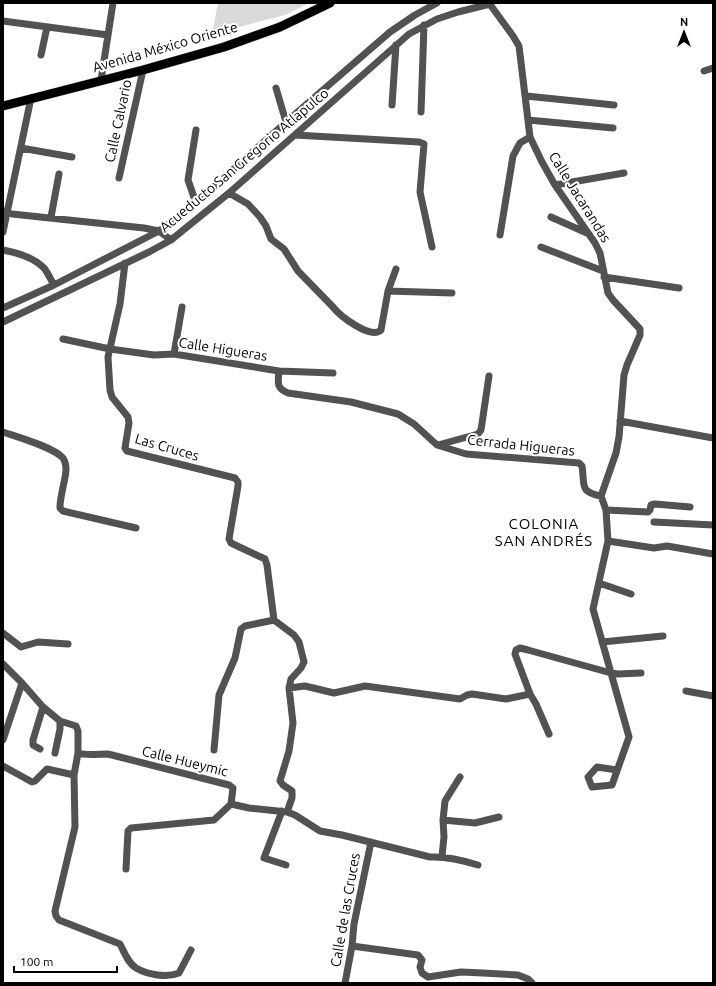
<svg xmlns="http://www.w3.org/2000/svg" width="716" height="986" font-family="Ubuntu,sans-serif">
	<style>
		.green { fill: #d9d9d9 }
		.lines { fill: none; stroke-linecap: round; stroke-linejoin: round }
		.major-casing { stroke: #dbdbdb; stroke-width: 10 }
		.minor { stroke: #525252; stroke-width: 7 }
		.major { stroke: #000; stroke-width: 9 }
		.labels { text-anchor: middle; stroke-width: 4; stroke-linejoin: round; paint-order: stroke }
		.street-label { font-size: 14px; fill: #000; stroke: #fff }
		.neighbourhood-label { font-size: 15px; letter-spacing: 1px; fill: #000; stroke: #fff }
	</style>
	<rect width="100%" height="100%" fill="#fff"/>
	<path class="green" d="M 218,3 L 309,3 L 285,15 L 212,34 Z"/>
	<g class="lines">
		<g class="major-casing">
			<path id="major" d="M 3,106 L 143,70 L 224,47 L 280,27 L 330,3"/>
		</g>
		<path class="minor" d="M 489,3 L 513,36 L 519,46 L 530,137 L 542,162 L 555,185 L 595,243 L 600,253 L 608,293 L 613,300 L 640,329 L 640,335 L 627,365 L 624,375 L 619,437 L 616,453 L 601,496 L 606,510 L 608,541 L 593,609 L 629,737 L 612,785 L 592,787 L 588,777 L 597,767 L 617,770
			M 3,21 L 108,35
			M 41,55 L 47,27
			M 704,71 L 713,68
			M 101,80 L 113,3
			M 276,88 L 286,122
			M 526,96 L 614,105
			M 392,105 L 396,45
			M 421,112 L 424,25
			M 528,120 L 613,128
			M 196,130 L 188,180 L 196,203
			M 295,135 L 419,142 L 424,144 L 420,192 L 432,247
			M 21,148 L 72,157
			M 119,178 L 143,70
			M 555,185 L 624,173
			M 229,193 L 248,204 L 260,217 L 266,226 L 271,239 L 284,249 L 298,271 L 333,307 C 340,316 371,340 381,330 L 388,291 L 396,269
			M 3,211 L 12,214 L 144,228 L 159,231 L 171,240
			M 51,217 L 59,174
			M 551,217 L 589,234
			M 3,232 L 31,98
			M 500,235 L 513,156 L 520,143 L 530,137
			M 541,247 L 603,271
			M 3,250 C 17,253 33,257 44,268 C 48,273 51,280 54,285
			M 125,263 L 120,304 L 108,357 L 110,390 L 112,397 L 128,417 L 129,423 L 125,448 L 127,451 L 235,478 L 238,482 L 238,486 L 229,539 L 231,543 L 265,559 L 267,565 L 274,620 L 294,635 L 299,642 L 304,662 L 301,668 L 291,679 L 289,688 L 293,723 L 289,751 L 280,781 L 283,785 L 292,791 L 292,798 L 287,812
			M 604,277 L 679,288
			M 388,291 L 452,293
			M 3,308 L 54,285 L 159,231 L 196,203 L 286,122 L 390,32 L 415,15 L 437,3
			M 3,322 L 149,252 L 171,240 L 229,193 L 409,34 L 437,19 L 458,12 L 490,4
			M 63,339 L 110,349 L 154,355 L 174,354 L 279,371 L 333,373
			M 174,354 L 182,307
			M 279,371 C 278,383 276,388 288,393 L 351,402 L 398,414 L 414,424 L 437,445 L 466,454 L 579,463 L 582,466 C 585,485 579,492 601,496
			M 620,421 L 713,438
			M 3,432 C 18,437 53,447 63,458 C 65,461 66,466 66,470 C 65,483 60,495 60,508 L 63,511 L 136,528
			M 438,445 L 478,434 L 481,430 L 489,376
			M 606,510 L 648,512 L 650,510 L 651,505 L 655,504 L 690,507
			M 654,522 L 713,525
			M 608,541 L 654,548 L 667,546 L 713,554
			M 599,583 L 631,594
			M 3,633 L 21,647 L 38,642 L 68,644
			M 602,642 L 663,636
			M 3,664 L 22,683 L 43,707 L 60,721 L 76,726 L 78,731 L 78,753 C 87,756 98,754 108,754 L 229,785 L 233,788 L 231,804 L 249,808 L 287,812 L 295,815 L 320,831 L 342,835 L 430,857 C 447,856 462,860 478,865
			M 289,688 L 305,686 L 334,693 L 365,686 L 460,699 L 467,695 L 472,694 L 506,699 L 530,694
			M 686,691 L 713,696
			M 549,734 L 536,704 L 530,694 L 515,654 L 516,650 L 520,648 L 528,650 L 611,673 L 618,674 L 641,673
			M 3,740 L 22,683
			M 40,749 L 33,745 L 33,740 L 43,707
			M 214,750 L 219,695 L 235,658 L 241,629 L 245,626 L 274,620
			M 55,753 L 60,729 L 60,721
			M 78,753 L 74,775 L 75,827 L 55,911 L 56,916 L 59,920 L 120,944 C 124,952 128,963 136,968 C 148,975 167,978 179,973 L 191,950
			M 3,766 L 32,782 L 35,781 L 47,769 L 74,775
			M 282,811 L 264,858 L 286,865
			M 443,820 L 475,823 L 499,817
			M 442,856 L 444,837 L 443,820 L 445,801 L 460,777
			M 126,869 L 128,831 L 131,828 L 214,820 L 231,804
			M 352,946 L 418,955 L 422,960 L 420,967 L 422,973 L 428,977 L 461,972 L 483,973 L 518,975 L 528,979 L 532,983
			M 345,983 L 352,946 L 354,924 L 371,842"/>
		<use href="#major" class="major"/>
	</g>
	<g class="labels">
		<g class="street-label">
			<text transform="translate(165 47) rotate(-16)" y="5">Avenida México Oriente</text>
			<text transform="translate(118 121) rotate(-78)" y="5">Calle Calvario</text>
			<text transform="translate(244 160) rotate(-40)" y="5">Acueducto San Gregorio Atlapulco</text>
			<text transform="translate(580 197) rotate(58)" y="5">Calle Jacarandas</text>
			<text transform="translate(223 349) rotate(9)" y="5">Calle Higueras</text>
			<text transform="translate(521 445) rotate(6)" y="5">Cerrada Higueras</text>
			<text transform="translate(167 447) rotate(16)" y="5">Las Cruces</text>
			<text transform="translate(185 761) rotate(14)" y="5">Calle Hueymic</text>
			<text transform="translate(345 910) rotate(-80)" y="5">Calle de las Cruces</text>
		</g>
		<g class="neighbourhood-label">
			<text x="544" y="529">COLONIA<tspan x="544" dy="17">SAN ANDRÉS</tspan></text>
		</g>
	</g>
	<rect width="716" height="986" fill="none" stroke="#000000" stroke-width="8"/>
	<g transform="translate(684 32)" stroke="#ffffff" stroke-width="3" paint-order="stroke">
	<path d="M0-3L7 15L0 10L-7 15Z" fill="#000000"/>
	<text y="-6" font-size="11" font-weight="bold" text-anchor="middle" fill="#000000">N</text>
	</g>
	<path d="M14 966v6h103v-6" fill="none" stroke="#000000" stroke-width="2"/>
	<text x="20" y="966" font-size="12" fill="#000000" stroke="#ffffff" stroke-width="3" paint-order="stroke">100 m</text>
</svg>
